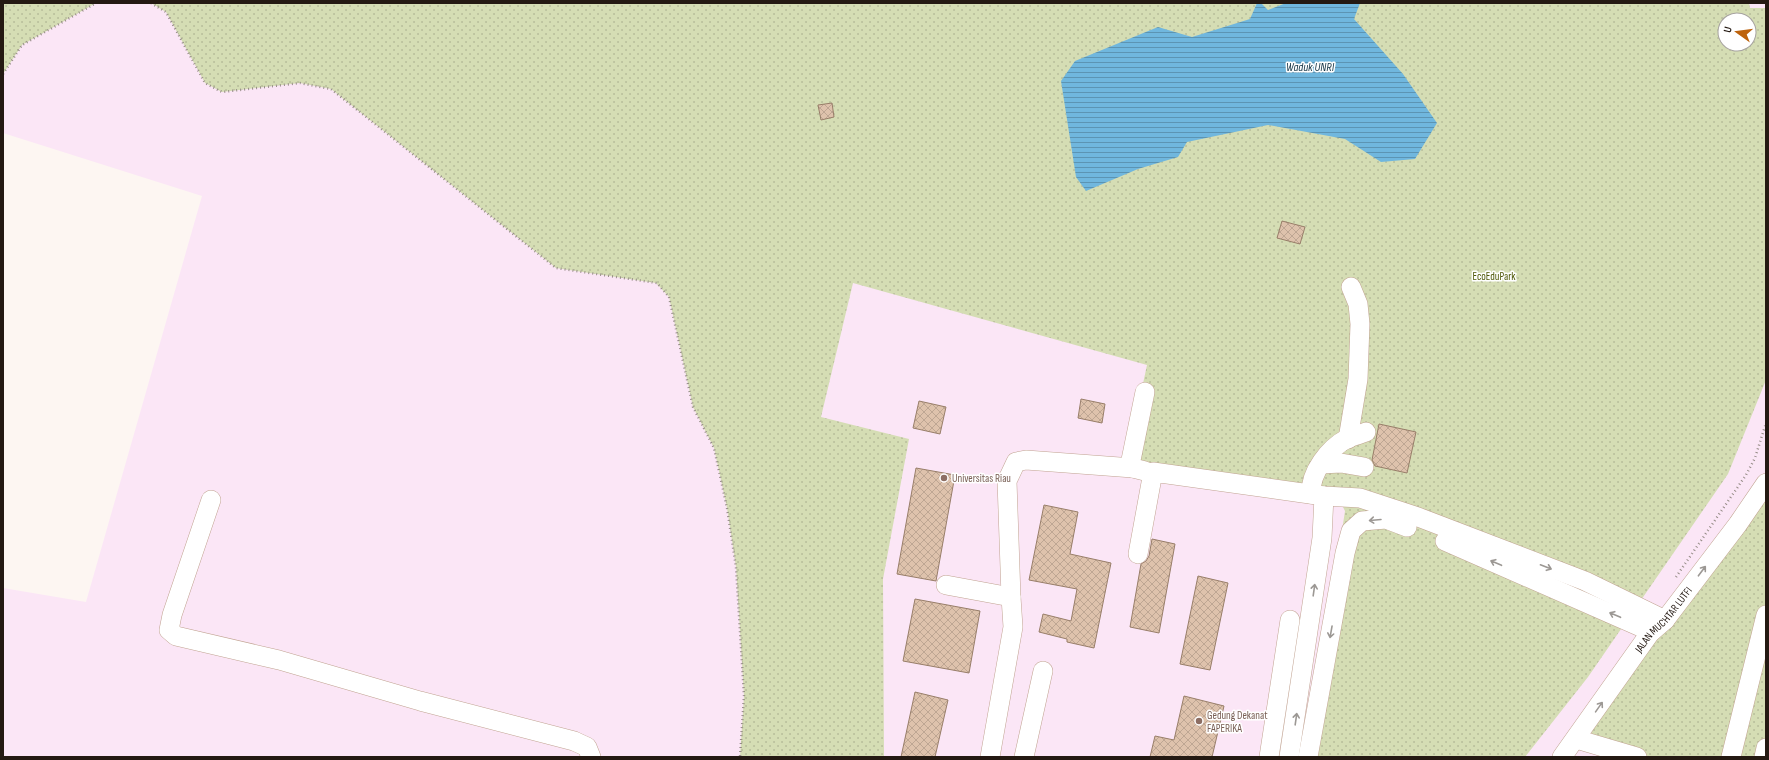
<svg xmlns="http://www.w3.org/2000/svg" width="1769" height="760" font-family="'Sofia Sans Condensed',sans-serif">
	<style>
		.education { fill: #fbe6f6; fill-rule: evenodd }
		.park { fill: url(#park-dots); fill-rule: evenodd }
		.water { fill: url(#water-rules) }
		.building { fill: url(#building-cross-hatch); stroke: #987e69 }
		.lines { fill: none; stroke-linecap: round; stroke-linejoin: round }
		.minor-casing { stroke: #c1a391; stroke-width: 20 }
		.path { stroke: #968d87; stroke-width: 2.5; stroke-dasharray: 1 3; stroke-linecap: butt }
		.minor { stroke: #fff; stroke-width: 19 }
		.oneway { stroke: #9c9894 }
		.education-dot { fill: #8d6e63; stroke: #fff; stroke-width: 1.5 }
		.labels { text-anchor: middle; stroke-width: 3; stroke-linejoin: round; paint-order: stroke }
		.park-label { font-size: 11px; fill: #4f5808; stroke: #fff }
		.education-label { font-size: 11px; fill: #785e54; stroke: #fff; text-anchor: start }
		.street-label { font-size: 11px; fill: #241912; stroke: #fff }
		.water-label { font-size: 12px; font-style: italic; fill: #143445; stroke: #fff }
	</style>
	<defs>
		<pattern id="park-dots" width="8" height="8" patternUnits="userSpaceOnUse"><rect width="8" height="8" fill="#d5ddb4"/><path d="M2 2h.1M6 6h.1" fill="none" stroke="#b7bd9a" stroke-width="1.8" stroke-linecap="round"/></pattern>
		<pattern id="water-rules" width="6" height="5" patternUnits="userSpaceOnUse"><rect width="6" height="5" fill="#70b7de"/><path d="M0 2.5h6" fill="none" stroke="#5c94b3"/></pattern>
		<pattern id="building-cross-hatch" width="8" height="8" patternUnits="userSpaceOnUse"><rect width="8" height="8" fill="#dec2ac"/><path d="M0 0l8 8M0 8l8-8" fill="none" stroke="#bea693"/></pattern>
	</defs>
	<rect width="100%" height="100%" fill="#fdf6f2"/>
	<path class="education" d="M 3,3 L 1766,3 L 1766,757 L 3,757 L 3,588 L 86,602 L 202,196 L 3,133 ZM 1725,20 L 1749,20 L 1749,44 L 1725,44 Z"/>
	<path class="park" d="M 3,3 L 96,3 L 22,45 L 3,74 Z
		M 151,3 L 1749,3 L 1750,8 L 1766,8 L 1766,380 L 1728,474 L 1588,677 L 1525,757 L 1307,757 L 1345,511 L 1340,501 L 1127,458 L 1147,365 L 853,283 L 821,417 L 909,439 L 883,579 L 884,757 L 740,757 L 744,696 L 736,567 L 727,508 L 714,448 L 693,407 L 669,297 L 656,283 L 556,268 L 331,89 L 300,83 L 222,92 L 205,83 L 166,12 ZM 1725,20 L 1749,20 L 1749,44 L 1725,44 Z
		M 1766,494 L 1766,757 L 1640,757 L 1595,744 L 1590,728 Z"/>
	<path class="water" d="M 1257,3 L 1261,3 L 1268,10 L 1286,3 L 1360,3 L 1354,19 L 1403,74 L 1437,123 L 1415,159 L 1381,162 L 1345,139 L 1268,125 L 1187,142 L 1178,157 L 1138,169 L 1086,191 L 1076,177 L 1061,81 L 1075,61 L 1158,27 L 1192,37 L 1250,19 Z"/>
	<path class="building" d="M 832,103 L 834,117 L 821,120 L 818,105 Z
		M 1282,221 L 1305,227 L 1300,244 L 1277,238 Z
		M 1081,399 L 1105,404 L 1102,423 L 1078,418 Z
		M 919,401 L 946,407 L 940,434 L 913,428 Z
		M 1379,424 L 1416,432 L 1407,473 L 1375,466 L 1372,460 Z
		M 916,468 L 955,475 L 936,581 L 897,574 Z
		M 1044,505 L 1078,512 L 1070,554 L 1111,563 L 1094,648 L 1067,642 L 1067,639 L 1039,632 L 1043,614 L 1071,621 L 1077,589 L 1029,580 Z
		M 1152,539 L 1175,544 L 1159,633 L 1130,627 L 1141,564 L 1146,561 L 1149,556 Z
		M 1198,576 L 1228,583 L 1210,670 L 1180,664 Z
		M 915,599 L 980,611 L 969,673 L 903,661 Z
		M 915,692 L 948,700 L 935,757 L 901,757 Z
		M 1184,696 L 1224,706 L 1212,757 L 1150,757 L 1155,736 L 1174,740 Z"/>
	<g class="lines">
		<g class="minor-casing">
			<g id="minor">
				<path d="M 1348,439 L 1358,379 L 1360,324 L 1358,304 L 1351,287"/>
				<path d="M 1321,464 L 1341,463 L 1364,467"/>
				<path d="M 1145,471 L 1133,468 L 1131,460 L 1145,392"/>
				<path d="M 1311,494 C 1310,472 1329,448 1348,438 C 1354,436 1361,434 1366,432"/>
				<path d="M 211,500 L 172,615 L 169,630 L 176,636 L 279,660 L 420,701 L 574,741 L 587,747 L 591,757"/>
				<path d="M 1445,541 L 1641,627 L 1650,633"/>
				<path d="M 1138,554 L 1153,472 L 1324,496 L 1360,498 L 1418,517 L 1585,581 L 1665,620"/>
				<path d="M 946,585 L 1011,597 L 1013,627 L 990,757"/>
				<path d="M 1011,597 L 1007,481 L 1016,462 L 1026,460 L 1133,468"/>
				<path d="M 1576,739 L 1637,757"/>
				<path d="M 1024,757 L 1043,671"/>
				<path d="M 1269,757 L 1290,620"/>
				<path d="M 1289,757 L 1322,538 L 1324,496"/>
				<path d="M 1308,757 L 1345,553 L 1351,531 L 1362,521 L 1386,519 L 1407,527"/>
				<path id="s1" d="M 1562,757 L 1650,633 L 1665,620 L 1738,524 L 1766,483"/>
				<path d="M 1731,757 L 1766,615"/>
				<path d="M 1764,757 L 1766,748"/>
			</g>
		</g>
		<path class="path" d="M 151,3 L 166,12 L 205,83 L 222,92 L 300,83 L 331,89 L 556,268 L 657,283 L 669,297 L 693,407 L 714,448 L 727,508 L 736,567 L 744,696 L 740,757
			M 3,74 L 22,45 L 96,3
			M 1676,577 L 1746,475 L 1755,458 L 1766,423"/>
		<use href="#minor" class="minor"/>
	</g>
	<defs><path id="oneway-shaft" d="M-6 0H5M1.5-3L5.5 0L1.5 3" fill="none" stroke-width="1.6" stroke-linecap="round" stroke-linejoin="round"/></defs>
	<g class="oneway">
		<use href="#oneway-shaft" transform="translate(1375 520) rotate(175)"/>
		<use href="#oneway-shaft" transform="translate(1496 563) rotate(-157)"/>
		<use href="#oneway-shaft" transform="translate(1546 567) rotate(21)"/>
		<use href="#oneway-shaft" transform="translate(1702 571) rotate(-53)"/>
		<use href="#oneway-shaft" transform="translate(1314 590) rotate(-82)"/>
		<use href="#oneway-shaft" transform="translate(1615 615) rotate(-157)"/>
		<use href="#oneway-shaft" transform="translate(1331 632) rotate(100)"/>
		<use href="#oneway-shaft" transform="translate(1599 707) rotate(-55)"/>
		<use href="#oneway-shaft" transform="translate(1296 719) rotate(-82)"/>
	</g>
	<g class="education-dot">
		<circle cx="944" cy="478" r="4"/>
		<circle cx="1199" cy="721" r="4"/>
	</g>
	<g class="labels">
		<g class="park-label">
			<text x="1494" y="280">EcoEduPark</text>
		</g>
		<g class="education-label">
			<text x="952" y="482">Universitas Riau</text>
			<text x="1207" y="719">Gedung Dekanat<tspan x="1207" dy="13">FAPERIKA</tspan></text>
		</g>
		<g class="street-label">
			<text dy="4" stroke="none"><textPath href="#s1" startOffset="171">JALAN MUCHTAR LUTFI</textPath></text>
		</g>
		<g class="water-label">
			<text x="1310" y="71">Waduk UNRI</text>
		</g>
	</g>
	<rect width="1769" height="760" fill="none" stroke="#241912" stroke-width="8"/>
	<g transform="translate(1737 32) rotate(284)"><circle r="19" fill="#ffffff" stroke="#a7a3a0"/>
	<path d="M0-3L7 15L0 10L-7 15Z" fill="#bd620c"/>
	<text y="-6" font-size="11" font-weight="bold" text-anchor="middle" fill="#241912">U</text>
	</g>
</svg>
